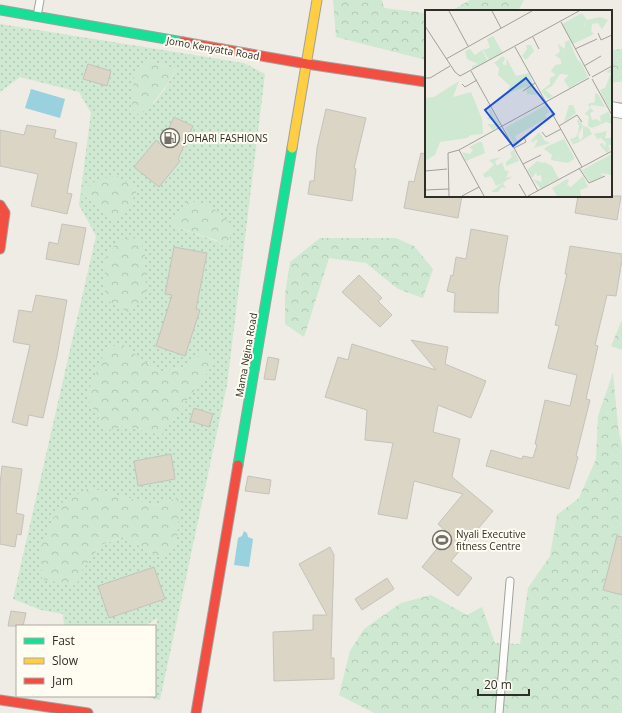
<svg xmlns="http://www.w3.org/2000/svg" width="622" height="713" font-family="'Open Sans',sans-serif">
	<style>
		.grass { fill: url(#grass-dots); fill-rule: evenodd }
		.forest { fill: url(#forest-crowns) }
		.water { fill: #99d1de }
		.building { fill: #dad5c5; stroke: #c4c2bc }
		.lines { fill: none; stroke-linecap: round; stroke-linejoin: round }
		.lane-casing { stroke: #a3a19b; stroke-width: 9 }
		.street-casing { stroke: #a3a19b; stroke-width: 16 }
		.fast-casing { stroke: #a3a19b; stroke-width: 11 }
		.slow-casing { stroke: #a3a19b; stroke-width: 11 }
		.jam-casing { stroke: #a3a19b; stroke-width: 11 }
		.lane { stroke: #fcfcfb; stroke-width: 7 }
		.street { stroke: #fcfcfb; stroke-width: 14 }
		.fast { stroke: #16e098; stroke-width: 9 }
		.slow { stroke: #ffcf43; stroke-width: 9 }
		.jam { stroke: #f24e42; stroke-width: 9 }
		.labels { text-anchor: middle; stroke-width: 4; stroke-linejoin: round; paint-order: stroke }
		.street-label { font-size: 10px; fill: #2f2d27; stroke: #fffcf2 }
		.poi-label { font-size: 10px; fill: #2f2d27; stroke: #fffcf2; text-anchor: start }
		.inset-road { fill: none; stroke: #a2a098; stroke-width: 1 }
		.view { fill: #1d4ed8; fill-opacity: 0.15; stroke: #1d4ed8; stroke-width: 2 }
		.inset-edge { fill: none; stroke: #2f2d27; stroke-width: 2 }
	</style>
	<defs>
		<pattern id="grass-dots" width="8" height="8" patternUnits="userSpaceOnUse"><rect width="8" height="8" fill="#cfe8d1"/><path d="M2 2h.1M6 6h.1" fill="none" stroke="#b2c7b3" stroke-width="1.8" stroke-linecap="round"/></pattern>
		<pattern id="forest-crowns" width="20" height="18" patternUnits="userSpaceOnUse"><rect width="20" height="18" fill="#cfe8d1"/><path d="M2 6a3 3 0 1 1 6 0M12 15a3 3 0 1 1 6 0" fill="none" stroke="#b2c7b3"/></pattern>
	</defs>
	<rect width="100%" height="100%" fill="#eeece4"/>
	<path class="grass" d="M 0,24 L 244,63 L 265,74 L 227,385 L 160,700 L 141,696 L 155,696 L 155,646 L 157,618 L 145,626 L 64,626 L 63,614 L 41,610 L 13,599 L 96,236 L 79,205 L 91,113 L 79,92 L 20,77 L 0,92 ZM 150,60 L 176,70 L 165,89 L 153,104 L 134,75 ZM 231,224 L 229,250 L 216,241 L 170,225 ZM 121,343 L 158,372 L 188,366 L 204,350 L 179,410 L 161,435 L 125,426 ZM 89,488 L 155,505 L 179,497 L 123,537 L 101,545 L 79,574 Z"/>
	<path class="forest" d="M 333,0 L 382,0 L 384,8 L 426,13 L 426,60 L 336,37 Z
		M 470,0 L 524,0 L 518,11 L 451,11 Z
		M 622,49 L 622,81 L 611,83 L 611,50 Z
		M 150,60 L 176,70 C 165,88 156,102 139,115 L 132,109 L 134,74 Z
		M 117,176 L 138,189 L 124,216 L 111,220 L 81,193 L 98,179 Z
		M 188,200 L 212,207 L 231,224 L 229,251 L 216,240 L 170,225 Z
		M 140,238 L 145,255 L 146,294 L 130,313 L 105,299 L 105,260 L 118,240 Z
		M 320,238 L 396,238 L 414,246 L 433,269 L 423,298 L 398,289 L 366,263 L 329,258 L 304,337 L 285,324 L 285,294 L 290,262 Z
		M 622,320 L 622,350 L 611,346 Z
		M 121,343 L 158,372 L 188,366 L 204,350 L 216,361 L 161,435 L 125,426 L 106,431 L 86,396 L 106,349 Z
		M 613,373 L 618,426 L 622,447 L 622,713 L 374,713 L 339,695 L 350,651 L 364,629 L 401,603 L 431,595 L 467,615 L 482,607 L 495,643 L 520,644 L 528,588 L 550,556 L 557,515 L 579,498 L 596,459 L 598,416 Z
		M 89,488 L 155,505 L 180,497 L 177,541 L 163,559 L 122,537 L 101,545 L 79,574 L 77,586 L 42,579 L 41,547 L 61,503 Z"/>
	<path class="water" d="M 31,89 L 65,99 L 60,118 L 25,108 Z
		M 244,531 L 247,533 L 248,537 L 253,539 L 249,567 L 234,565 L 238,538 L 242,536 Z"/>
	<path class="building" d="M 88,64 L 111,71 L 107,86 L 83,79 Z
		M 326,109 L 366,118 L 354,168 L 356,169 L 352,201 L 308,194 L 310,181 L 314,181 L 317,148 Z
		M 174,117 L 193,126 L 178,159 L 180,161 L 159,187 L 134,167 L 156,140 L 161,145 Z
		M 27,125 L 56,130 L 54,138 L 77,143 L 67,193 L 72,194 L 67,214 L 31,206 L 38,174 L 0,166 L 0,130 L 24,135 Z
		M 421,153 L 426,154 L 426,196 L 462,196 L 458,218 L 404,208 L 409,181 L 414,182 Z
		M 578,196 L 621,196 L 617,220 L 575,213 Z
		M 62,224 L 86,228 L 79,265 L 46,259 L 49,242 L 58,244 Z
		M 471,229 L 508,236 L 499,287 L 498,313 L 454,312 L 455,293 L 447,291 L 451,275 L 453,276 L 456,257 L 466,259 Z
		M 570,246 L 622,254 L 622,260 L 616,296 L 607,295 L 595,345 L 598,346 L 586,399 L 590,400 L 576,456 L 578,457 L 569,489 L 486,466 L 491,450 L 522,459 L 523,456 L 533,458 L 537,445 L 535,444 L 545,400 L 570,406 L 577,375 L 548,368 L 559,326 L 555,325 L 567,274 L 565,274 Z
		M 174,247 L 207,253 L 196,309 L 200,310 L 185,356 L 156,346 L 172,295 L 165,294 Z
		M 359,275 L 382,298 L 378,301 L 392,315 L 380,327 L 342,292 Z
		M 36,295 L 67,300 L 57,356 L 43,418 L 29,415 L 27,426 L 12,422 L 30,345 L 13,342 L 19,310 L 32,312 Z
		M 411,340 L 448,347 L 445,364 L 486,381 L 471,418 L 438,405 L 433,432 L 460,439 L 452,477 L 493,511 L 451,561 L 472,578 L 458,596 L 422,567 L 449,534 L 438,524 L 463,494 L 414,481 L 407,519 L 378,514 L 393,443 L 365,440 L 367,410 L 325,397 L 338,357 L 348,360 L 352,344 L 436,370 Z
		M 268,357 L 279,359 L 275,380 L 264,379 Z
		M 194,408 L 213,414 L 209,427 L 190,421 Z
		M 171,454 L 175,479 L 138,486 L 134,461 Z
		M 2,466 L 22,469 L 16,513 L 24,515 L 21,535 L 17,534 L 15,547 L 0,544 L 0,484 Z
		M 248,476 L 271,480 L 269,494 L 245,491 Z
		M 617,536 L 622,537 L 622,595 L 603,590 Z
		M 330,547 L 334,555 L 331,658 L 334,658 L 334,679 L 274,681 L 273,632 L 313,630 L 313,615 L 327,615 L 299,564 Z
		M 154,567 L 165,599 L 109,618 L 98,586 Z
		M 387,578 L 394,589 L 362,610 L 355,599 Z
		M 11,611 L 26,613 L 23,626 L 8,626 Z"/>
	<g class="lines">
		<g class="lane-casing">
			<path id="lane" d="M 37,16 L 40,0
				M 499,713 L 510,581"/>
		</g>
		<g class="street-casing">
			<path id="street" d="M 611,109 L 622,111"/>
		</g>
		<g class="fast-casing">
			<path id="fast" d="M 0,10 L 183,42
				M 238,465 L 292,148"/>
		</g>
		<g class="slow-casing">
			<path id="slow" d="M 292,148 L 317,0"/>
		</g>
		<g class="jam-casing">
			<path id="jam" d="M 183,42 L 307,64 L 426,82
				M 0,205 L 5,213 L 0,249
				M 0,700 L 88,713
				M 196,713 L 238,465"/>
		</g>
		<use href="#lane" class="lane"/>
		<use href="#street" class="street"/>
		<use href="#fast" class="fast"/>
		<use href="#slow" class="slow"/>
		<use href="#jam" class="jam"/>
	</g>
	<defs>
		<g id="fuel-ring" transform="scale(1)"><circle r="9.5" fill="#fffcf2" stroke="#727069" stroke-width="1.5"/><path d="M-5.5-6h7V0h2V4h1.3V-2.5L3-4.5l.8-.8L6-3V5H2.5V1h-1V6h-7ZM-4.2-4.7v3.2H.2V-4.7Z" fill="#727069"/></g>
		<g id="stadium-ring" transform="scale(1)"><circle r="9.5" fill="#fffcf2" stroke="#727069" stroke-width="1.5"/><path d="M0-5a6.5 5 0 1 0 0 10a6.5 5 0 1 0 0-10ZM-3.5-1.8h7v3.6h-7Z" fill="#727069"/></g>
	</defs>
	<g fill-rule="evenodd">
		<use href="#fuel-ring" x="170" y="138"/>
		<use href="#stadium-ring" x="442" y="540"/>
	</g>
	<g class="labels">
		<g class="street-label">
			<text transform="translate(213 48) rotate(10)" y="4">Jomo Kenyatta Road</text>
			<text transform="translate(246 355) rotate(-80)" y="4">Mama Ngina Road</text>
		</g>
		<g class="poi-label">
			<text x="184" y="142">JOHARI FASHIONS</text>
			<text x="456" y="538">Nyali Executive<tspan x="456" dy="12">fitness Centre</tspan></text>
		</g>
	</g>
	<g transform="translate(425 10)">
		<rect width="187" height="187" fill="#eeece4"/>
		<path d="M 157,3 L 162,10 L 159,15 L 169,24 L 148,34 L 137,14 ZM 68,26 L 78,43 L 64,50 L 58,40 L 65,38 L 62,29 ZM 45,39 L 50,45 L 57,40 L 63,51 L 47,59 L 47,56 L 53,54 L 42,49 L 40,41 ZM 150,51 L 156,56 L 157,54 L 163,67 L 144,78 L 139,70 L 148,60 L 146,54 ZM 187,84 L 187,103 L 178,87 ZM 121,95 L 124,103 L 120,105 L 122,108 L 90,126 L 94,134 L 90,137 L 80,118 ZM 144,95 L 148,95 L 151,103 L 139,112 ZM 158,116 L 164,118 L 167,124 L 154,132 L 147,135 L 149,130 L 155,131 L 158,127 ZM 139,129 L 149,147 L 144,151 L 130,147 L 123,136 ZM 54,132 L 57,132 L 60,143 L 41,151 L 37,142 L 45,144 L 48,140 L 44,137 ZM 119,152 L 127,156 L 134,169 L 125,173 L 117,155 ZM 168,155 L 178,166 L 165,172 L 157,160 ZM 70,157 L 78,173 L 71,176 L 68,169 L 65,166 L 60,168 L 58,164 Z" fill="#cfe8d1"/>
		<path d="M 175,7 L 183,10 L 177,19 L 173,13 L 167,14 L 166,22 L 159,17 L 162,10 ZM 144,30 L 152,49 L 157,54 L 156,56 L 148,52 L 148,60 L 144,65 L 135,64 L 127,76 L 120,80 L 128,86 L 123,89 L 116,81 L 125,74 L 125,68 L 131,65 L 126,61 L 130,55 L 136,54 L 136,50 L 130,45 L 135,42 L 133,34 L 140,39 L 140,32 ZM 101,35 L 106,35 L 109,41 L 101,50 L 97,46 L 102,39 ZM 78,46 L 80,49 L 77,54 L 81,55 L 82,49 L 91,66 L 104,63 L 112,85 L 102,84 L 101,77 L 81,84 L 85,76 L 73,65 L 74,58 L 69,53 ZM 187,58 L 187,84 L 178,87 L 175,80 L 180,78 L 186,63 L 181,62 ZM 34,71 L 28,87 L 46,82 L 57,109 L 58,124 L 46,125 L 42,128 L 15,132 L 10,145 L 0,151 L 0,88 L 9,87 ZM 170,83 L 173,84 L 180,97 L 166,95 L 165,98 L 169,101 L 165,103 L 167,110 L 171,109 L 176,112 L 175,106 L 184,101 L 187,114 L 181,112 L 167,118 L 163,116 L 164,106 L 160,104 L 165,98 L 163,94 L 170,92 ZM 62,93 L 75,115 L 68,120 L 62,114 L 71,114 L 68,110 L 62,109 L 65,105 ZM 154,109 L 158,116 L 153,125 L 155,131 L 149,130 L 147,133 L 145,129 L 151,127 L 153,123 L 154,116 L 152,111 ZM 182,121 L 180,128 L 187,128 L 187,135 L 183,135 L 185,140 L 182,143 L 174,134 L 178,133 L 180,138 L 181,133 L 176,128 L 172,129 L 169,124 ZM 114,122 L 120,131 L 125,133 L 109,138 L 113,130 L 109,130 L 110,133 L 106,131 ZM 123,136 L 130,143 L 130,147 L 135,149 L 143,145 L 142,150 L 149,147 L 149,149 L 143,153 L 126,150 L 127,145 L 119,139 ZM 89,140 L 94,151 L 81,156 L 81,152 L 87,147 L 85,142 ZM 187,144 L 187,165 L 175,163 L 168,155 L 157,160 ZM 76,147 L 70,151 L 72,156 L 77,152 L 80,161 L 84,161 L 81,168 L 88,166 L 78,173 L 81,179 L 77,177 L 73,182 L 66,182 L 78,173 L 70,157 L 61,162 L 69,155 L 64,150 ZM 112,151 L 118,153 L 125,173 L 116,179 L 108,169 L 117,172 L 116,165 L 112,166 L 111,162 L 107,168 L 102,160 ZM 158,166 L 163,177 L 155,180 L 156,186 L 132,186 L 127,178 L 142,169 L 144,170 L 142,175 L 146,177 Z" fill="#cfe8d1"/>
		<path class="inset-road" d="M 24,1 L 43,36M 67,1 L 76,18M 136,12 L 165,66M 0,16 L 30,62 L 35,66 L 154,1M 173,23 L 176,30 L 187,25M 108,27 L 114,39M 90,37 L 157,157M 150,39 L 172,29M 21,49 L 107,1M 159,56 L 176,46M 46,61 L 113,181M 167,67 L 187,56M 0,68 L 5,68 L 25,56M 167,69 L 187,105M 37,74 L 40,77 L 52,70M 98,81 L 110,73M 134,116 L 152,105 L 157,112M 117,122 L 121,127 L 136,119M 89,138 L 101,132 L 99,127 L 104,124M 34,140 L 59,186M 73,141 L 87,133M 98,154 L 116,145M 154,158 L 164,173 L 180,166M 0,161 L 22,159M 94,174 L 101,186M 0,180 L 24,179M 24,186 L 23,143 L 34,140 L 164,68M 37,186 L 54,177M 103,186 L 187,141"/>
		<path class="view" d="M 101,68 L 129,104 L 88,136 L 60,100 Z"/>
		<rect width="187" height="187" class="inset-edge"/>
	</g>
	<rect x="16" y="625" width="140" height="72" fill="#fffcf2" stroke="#aca9a1"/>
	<rect x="24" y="638" width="20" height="6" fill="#16e098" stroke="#aca9a1"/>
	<text x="52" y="645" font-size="12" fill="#2f2d27">Fast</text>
	<rect x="24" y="658" width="20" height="6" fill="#ffcf43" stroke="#aca9a1"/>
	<text x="52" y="665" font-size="12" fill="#2f2d27">Slow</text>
	<rect x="24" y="678" width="20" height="6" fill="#f24e42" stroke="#aca9a1"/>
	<text x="52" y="685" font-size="12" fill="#2f2d27">Jam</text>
	<path d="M478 689v6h51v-6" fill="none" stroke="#2f2d27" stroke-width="2"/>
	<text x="484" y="689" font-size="12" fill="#2f2d27" stroke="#fffcf2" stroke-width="3" paint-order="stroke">20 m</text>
</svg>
